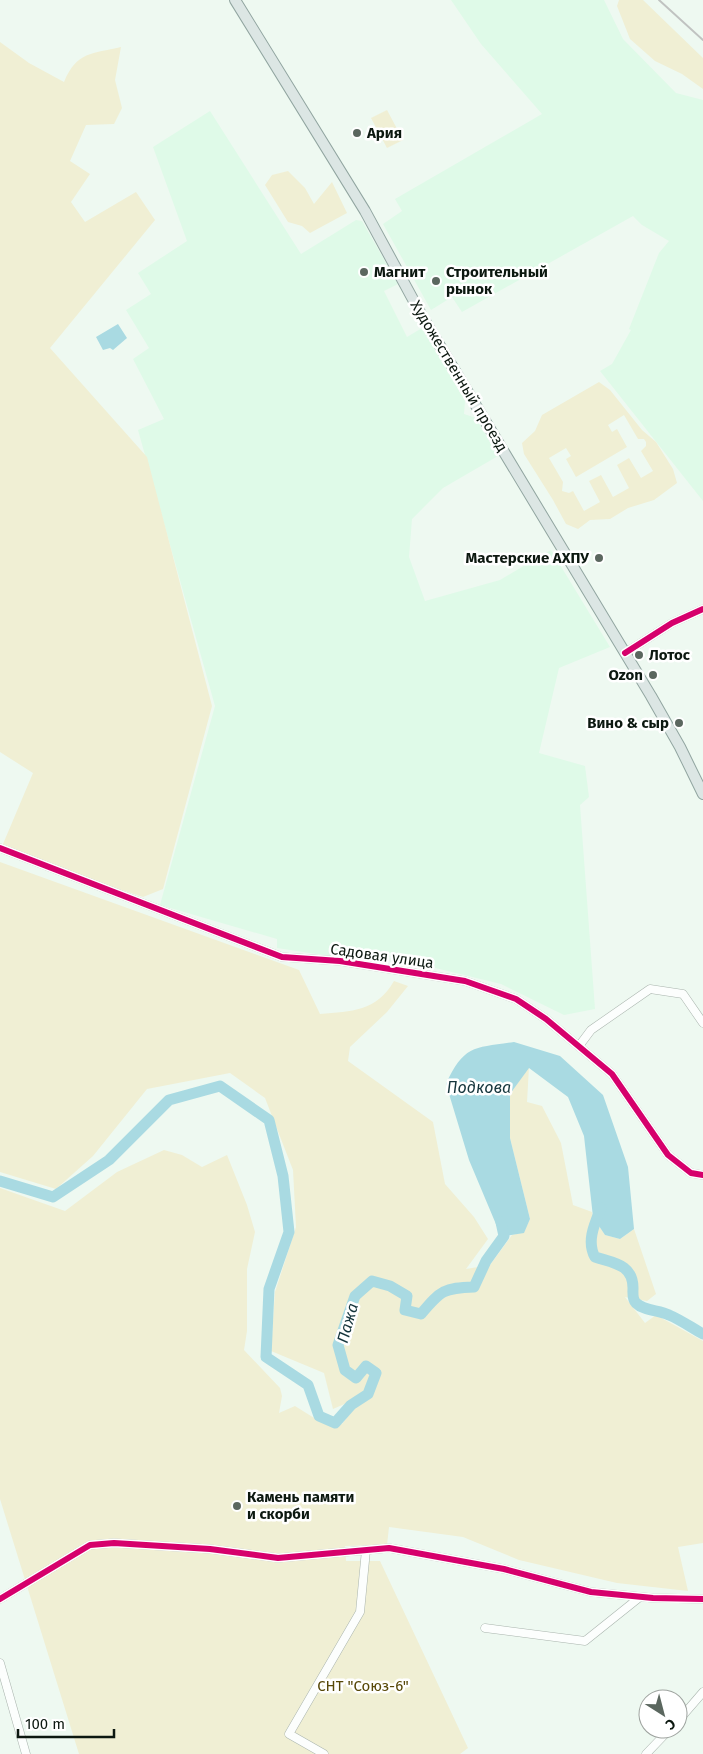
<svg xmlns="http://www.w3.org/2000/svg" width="703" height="1754" font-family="'Fira Sans',sans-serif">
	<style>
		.built { fill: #dffae8 }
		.green { fill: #f0efd4; fill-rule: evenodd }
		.water { fill: #a9dae2 }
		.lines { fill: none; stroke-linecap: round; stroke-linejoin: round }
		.river { stroke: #a9dae2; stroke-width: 11 }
		.minor-casing { stroke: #a9b4ad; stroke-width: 9 }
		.major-casing { stroke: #91a5a0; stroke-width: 12 }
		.minor { stroke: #fcfefd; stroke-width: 8 }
		.major { stroke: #dce6e4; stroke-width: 10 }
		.rail { stroke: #c0c3c1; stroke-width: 2 }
		.cycleway-casing { stroke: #fff; stroke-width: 9 }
		.cycleway { stroke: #d6006c; stroke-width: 6 }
		.poi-dot { fill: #5b675f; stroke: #fff; stroke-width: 2 }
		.labels { text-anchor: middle; stroke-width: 5; stroke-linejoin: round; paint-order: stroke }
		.poi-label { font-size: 15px; font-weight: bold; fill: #0c1810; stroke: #fff; text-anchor: start }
		.street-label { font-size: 15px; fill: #0c1810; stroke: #fff }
		.park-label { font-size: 15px; fill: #574808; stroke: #fff }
		.water-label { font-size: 16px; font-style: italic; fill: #15353c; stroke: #fff }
	</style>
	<rect width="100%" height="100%" fill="#eef9f1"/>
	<path class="built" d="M 451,0 L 604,0 L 623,39 L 676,93 L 703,100 L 703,501 L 600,371 L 612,364 L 631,330 L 629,329 L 659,253 L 669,241 L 642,225 L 633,216 L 462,312 L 452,297 L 431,310 L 383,224 L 402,211 L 395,199 L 542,114 L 481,44 Z
		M 210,111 L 301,254 L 356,220 L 362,221 L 398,284 L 384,291 L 407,337 L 422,328 L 465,401 L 464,414 L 476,418 L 498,456 L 443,488 L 412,519 L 409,557 L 425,601 L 500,580 L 551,550 L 610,647 L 559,668 L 539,753 L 585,766 L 589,797 L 580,805 L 595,1009 L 564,1015 L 501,984 L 386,956 L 329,956 L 277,948 L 277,939 L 160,905 L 215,706 L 138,430 L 164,419 L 133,359 L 149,348 L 126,310 L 151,294 L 138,273 L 187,241 L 153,147 Z"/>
	<path class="green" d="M 619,0 L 643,0 L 703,58 L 703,89 L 682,74 L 655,61 L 630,39 L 617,6 Z
		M 0,42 L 29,63 L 64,82 C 77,51 92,54 121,47 L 115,80 L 122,108 L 114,124 L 86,125 L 70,161 L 90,174 L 71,202 L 85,222 L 136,192 L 155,220 L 50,348 L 147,457 L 212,706 L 163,889 L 143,897 L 82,877 L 3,844 L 33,773 L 0,752 Z
		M 387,110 L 403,140 L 387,148 L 371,118 Z
		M 288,171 L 305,188 L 314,204 L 332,182 L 347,213 L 310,233 L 302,226 L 288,222 L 265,185 L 272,175 Z
		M 599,382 L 610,390 L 642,430 L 656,442 L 673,469 L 677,483 L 654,500 L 628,508 L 610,519 L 590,520 L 578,529 L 566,524 L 553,500 L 524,454 L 522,443 L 535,431 L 542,415 ZM 624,415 L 638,439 L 644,439 L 646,442 L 646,446 L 641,451 L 653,471 L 641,478 L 629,458 L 617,465 L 629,488 L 613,497 L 601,475 L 589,481 L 600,502 L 584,511 L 573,491 L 569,493 L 562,491 L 563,482 L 549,458 L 566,448 L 571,456 L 566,459 L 576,477 L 627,447 L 617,429 L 612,432 L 608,425 Z
		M 0,862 L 299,970 L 320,1014 C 352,1011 376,1012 394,981 L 408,986 L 387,1012 L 350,1047 L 348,1061 L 433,1122 L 445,1184 L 474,1217 L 488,1239 L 466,1269 L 490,1265 L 512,1235 L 524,1232 L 530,1219 L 510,1138 L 510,1094 L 529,1067 L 527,1102 L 542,1106 L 561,1143 L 573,1205 L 592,1212 L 593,1217 L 605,1235 L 620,1239 L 634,1229 L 656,1294 L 647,1301 L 625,1297 L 645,1323 L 656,1315 L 703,1341 L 703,1543 L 678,1547 L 688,1591 L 617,1583 L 519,1560 L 463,1537 L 389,1527 L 387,1545 L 345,1546 L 346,1561 L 380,1561 L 468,1748 L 460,1754 L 79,1754 L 0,1499 L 0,1188 L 65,1211 L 117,1172 L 164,1150 L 182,1155 L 202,1167 L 227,1155 L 247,1205 L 255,1232 L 247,1269 L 247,1331 L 244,1350 L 280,1388 L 282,1396 L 279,1413 L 295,1406 L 319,1421 L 342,1424 L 363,1396 L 333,1409 L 324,1373 L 271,1351 L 275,1292 L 296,1227 L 293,1170 L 265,1098 L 230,1073 L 147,1089 L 93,1156 L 56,1189 L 0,1172 Z"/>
	<path class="water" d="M 118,324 L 127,338 L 113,350 L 110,348 L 103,350 L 96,337 Z
		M 514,1042 L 560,1056 L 603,1095 L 628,1167 L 634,1229 L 620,1239 L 605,1235 L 593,1217 L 584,1136 L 568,1097 L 529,1068 L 510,1094 L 510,1138 L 530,1219 L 524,1233 L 504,1236 L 498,1229 L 469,1160 L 446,1084 C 464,1045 474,1048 514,1042 Z"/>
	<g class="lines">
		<path class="river" d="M 0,1181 L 53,1197 L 109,1160 L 169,1100 L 220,1086 L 269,1120 L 283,1176 L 289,1232 L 269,1289 L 266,1357 L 308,1385 L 319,1416 L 335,1423 L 351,1405 L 368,1394 L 376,1373 L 366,1366 L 356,1378 L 345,1370 L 338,1345 L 355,1296 L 372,1281 L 390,1286 L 407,1296 L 405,1310 L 421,1314 C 441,1290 444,1288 474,1287 L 486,1261 L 504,1236 L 501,1222
			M 601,1208 C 595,1223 586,1241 595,1257 C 613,1263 633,1264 633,1288 C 633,1293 632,1299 636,1303 C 644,1311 659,1310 669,1315 C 681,1320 692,1328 703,1334"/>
		<g class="minor-casing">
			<path id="minor" d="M 625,653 L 672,623 L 703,609
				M 0,848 L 282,957 L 340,961 L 465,981 L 516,999 L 546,1019 L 612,1074 L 668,1155 L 691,1173 L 703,1175
				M 579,1046 L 591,1030 L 650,989 L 683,994 L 703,1023
				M 0,1599 L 90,1545 L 114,1543 L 210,1549 L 278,1558 L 389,1548 L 504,1569 L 591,1592 L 653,1598 L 703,1599
				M 485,1628 L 585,1641 L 640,1597
				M 0,1663 L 26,1754
				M 678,1721 L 703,1692
				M 324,1754 L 289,1734 L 360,1612 L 366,1550
				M 646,1754 L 670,1729"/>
		</g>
		<g class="major-casing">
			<path id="major" d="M 235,0 L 365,211 L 422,316 L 651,696 L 680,747 L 703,794"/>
		</g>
		<use href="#minor" class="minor"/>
		<use href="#major" class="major"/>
		<path class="rail" d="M 659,0 L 703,40"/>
		<g class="cycleway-casing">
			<path id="cycleway" d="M 625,653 L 672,623 L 703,609
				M 0,848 L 282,957 L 340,961 L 465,981 L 516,999 L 546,1019 L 612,1074 L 668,1155 L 691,1173 L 703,1175
				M 0,1599 L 90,1545 L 114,1543 L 210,1549 L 278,1558 L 389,1548 L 504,1569 L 591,1592 L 653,1598 L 703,1599"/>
		</g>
		<use href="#cycleway" class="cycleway"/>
	</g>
	<g class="poi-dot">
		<circle cx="357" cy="133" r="5"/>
		<circle cx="364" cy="272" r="5"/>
		<circle cx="436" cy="281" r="5"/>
		<circle cx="599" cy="558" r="5"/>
		<circle cx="639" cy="655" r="5"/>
		<circle cx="653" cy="675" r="5"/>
		<circle cx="679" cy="723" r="5"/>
		<circle cx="237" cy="1506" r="5"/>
	</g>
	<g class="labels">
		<g class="poi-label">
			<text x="367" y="138">Ария</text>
			<text x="374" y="277">Магнит</text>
			<text x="446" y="277">Строительный<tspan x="446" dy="17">рынок</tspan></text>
			<text x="589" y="563" text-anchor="end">Мастерские АХПУ</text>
			<text x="649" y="660">Лотос</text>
			<text x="643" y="680" text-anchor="end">Ozon</text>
			<text x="669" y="728" text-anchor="end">Вино &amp; сыр</text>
			<text x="247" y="1502">Камень памяти<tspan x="247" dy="17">и скорби</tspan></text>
		</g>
		<g class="street-label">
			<text transform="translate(459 376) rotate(59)" y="5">Художественный проезд</text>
			<text transform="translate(382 956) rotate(8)" y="5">Садовая улица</text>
		</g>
		<g class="park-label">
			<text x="363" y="1691">СНТ "Союз-6"</text>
		</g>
		<g class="water-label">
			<text x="479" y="1093">Подкова</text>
			<text transform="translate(347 1323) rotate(-74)" y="6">Пажа</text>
		</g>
	</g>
	<g transform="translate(663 1714) rotate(144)"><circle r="24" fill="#ffffff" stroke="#9ea39f"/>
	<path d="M0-4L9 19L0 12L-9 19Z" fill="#5b675f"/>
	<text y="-8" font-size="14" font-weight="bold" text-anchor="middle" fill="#0c1810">С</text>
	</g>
	<path d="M18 1729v8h96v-8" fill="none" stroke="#0c1810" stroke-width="2.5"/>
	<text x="25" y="1729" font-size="15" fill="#0c1810" stroke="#ffffff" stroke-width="4" paint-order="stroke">100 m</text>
</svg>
